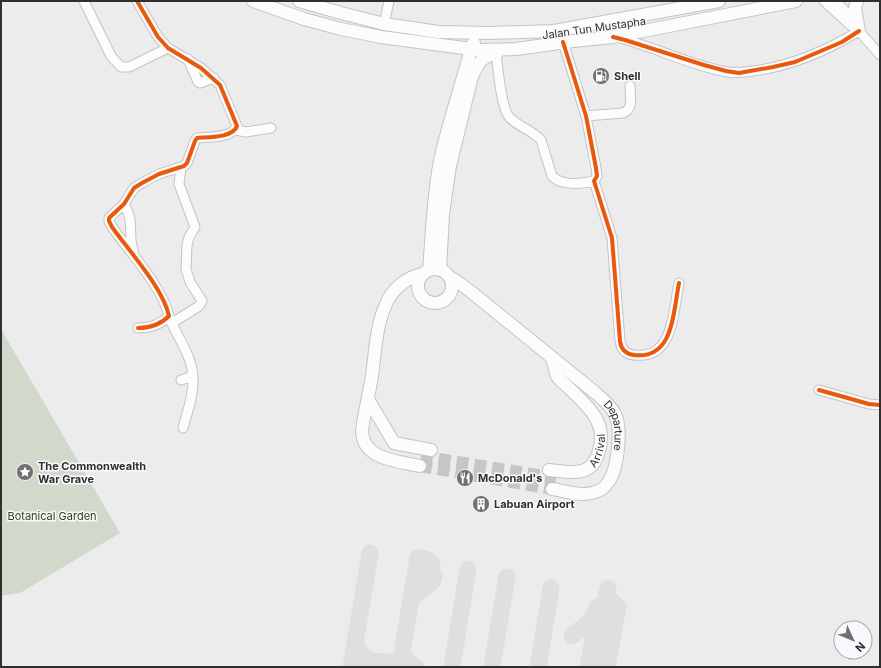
<svg xmlns="http://www.w3.org/2000/svg" width="881" height="668" font-family="Inter,sans-serif">
	<style>
		.green { fill: #d0d9ca }
		.lines { fill: none; stroke-linecap: round; stroke-linejoin: round }
		.taxiway { stroke: #dfdee0; stroke-width: 17 }
		.major-tunnel { stroke: #c6c6c7; stroke-width: 12; stroke-dasharray: 12 6; stroke-linecap: butt }
		.minor-casing { stroke: #c4c4c5; stroke-width: 11 }
		.major-casing { stroke: #c4c4c5; stroke-width: 14 }
		.minor { stroke: #fcfcfc; stroke-width: 9 }
		.major { stroke: #fcfcfc; stroke-width: 12 }
		.cycleway-casing { stroke: #faf8fc; stroke-width: 6 }
		.cycleway { stroke: #e8590c; stroke-width: 4 }
		.labels { text-anchor: middle; stroke-width: 3; stroke-linejoin: round; paint-order: stroke }
		.street-label { font-size: 11px; fill: #302f30; stroke: #faf8fc }
		.poi-label { font-size: 11px; font-weight: bold; fill: #302f30; stroke: #faf8fc; text-anchor: start }
		.park-label { font-size: 11px; fill: #2d4417; stroke: #faf8fc }
	</style>
	<rect width="100%" height="100%" fill="#ececed"/>
	<path class="green" d="M 1,329 L 120,533 L 20,593 L 1,596 Z"/>
	<g class="lines">
		<path class="taxiway" d="M 370,553 L 355,642 C 358,653 364,657 374,662
			M 412,597 L 432,582 L 434,576 L 432,575 C 433,562 431,559 418,558 L 402,653 L 407,661 L 415,667
			M 572,636 L 594,618 C 594,606 601,603 613,602 L 618,607 L 607,667
			M 604,663 C 606,653 604,648 599,639 L 608,588
			M 363,665 C 379,657 400,664 416,667
			M 351,667 L 355,642
			M 452,667 L 468,569
			M 492,667 L 507,577
			M 538,667 L 551,588
			M 588,667 L 594,634"/>
		<path class="major-tunnel" d="M 421,456 L 556,478
			M 420,466 L 552,489"/>
		<g class="minor-casing">
			<path id="minor" d="M 84,1 L 111,56 L 121,67 L 129,67 L 168,48
				M 137,1 L 158,37 L 168,48 L 201,68 L 220,85 L 237,126 C 233,138 208,137 197,138 L 195,141 L 187,163 L 184,166 L 159,174 L 142,183 L 134,188 L 124,204 L 109,218 L 109,221 L 112,227 C 129,251 163,288 169,316 C 161,324 150,328 138,328
				M 824,1 L 849,24 L 859,31 L 880,55
				M 836,1 L 853,20 L 856,26
				M 384,24 L 389,1
				M 616,37 C 653,46 689,65 727,72 C 738,74 749,71 760,70 C 796,64 828,50 859,31
				M 563,42 L 586,116 L 596,168 L 597,176 L 594,181 L 612,238 L 620,341 C 621,349 625,354 634,355 C 674,360 673,312 679,283
				M 496,53 C 498,68 501,109 510,118 C 519,127 532,130 541,140 L 552,176 C 561,186 581,184 594,181
				M 188,59 L 198,82 L 200,83 L 214,78
				M 586,116 L 623,113 C 634,109 630,96 630,86
				M 236,130 L 246,132 L 271,128
				M 124,204 C 132,218 130,224 131,239 C 131,244 133,249 134,255
				M 169,317 C 177,337 193,357 193,379 C 194,395 187,412 183,428
				M 172,323 L 199,306 L 202,301 L 190,282 L 186,269 L 187,245 L 189,237 L 195,227 L 179,184 L 181,168
				M 181,380 L 193,376
				M 819,390 L 869,404 L 880,405"/>
		</g>
		<g class="major-casing">
			<g id="major">
				<path d="M 253,1 L 304,19 L 341,29 L 381,37 L 479,50 L 516,49 L 573,41 L 613,37 L 796,1"/>
				<path d="M 299,1 L 341,13 L 384,24 L 412,28 L 438,32 L 489,33 L 554,31 L 719,1"/>
				<path d="M 857,1 L 855,8 L 859,31"/>
				<path d="M 471,78 C 479,63 479,58 497,53"/>
				<circle cx="435" cy="286" r="17"/>
				<path d="M 429,270 C 432,235 433,200 439,166 C 447,125 462,85 472,45 L 474,43"/>
				<path d="M 440,270 L 443,214 L 450,166 L 473,72"/>
				<path id="s1" d="M 450,277 L 458,282 L 470,291 L 592,390 C 600,397 610,404 615,414 C 622,428 618,468 609,481 C 606,486 601,491 595,492 C 582,497 566,491 552,489"/>
				<path d="M 368,399 L 394,443 L 431,450"/>
				<path d="M 420,466 C 398,461 363,460 362,431 C 364,412 369,395 372,376 C 375,353 376,326 386,304 C 392,289 407,277 423,274"/>
				<path id="s2" d="M 549,470 C 568,472 591,478 598,454 C 609,422 588,407 568,387 C 565,384 559,380 557,376 C 555,371 554,364 552,358"/>
			</g>
		</g>
		<use href="#minor" class="minor"/>
		<use href="#major" class="major"/>
		<g class="cycleway-casing">
			<path id="cycleway" d="M 137,1 L 158,37 L 168,48 L 201,68 L 220,85 L 237,126 C 233,138 208,137 197,138 L 195,141 L 187,163 L 184,166 L 159,174 L 142,183 L 134,188 L 124,204 L 109,218 L 109,221 L 112,227 C 129,251 163,288 169,316 C 161,324 150,328 138,328
				M 613,37 L 625,40 L 704,65 L 726,71 L 739,73 L 773,67 L 795,62 L 842,42 L 859,31
				M 563,42 L 586,116 L 596,168 L 597,176 L 594,181 L 612,238 L 620,341 C 621,349 625,354 634,355 C 674,360 673,312 679,283
				M 819,390 L 869,404 L 880,405"/>
		</g>
		<use href="#cycleway" class="cycleway"/>
	</g>
	<defs>
		<g id="fuel-disc" transform="scale(0.9)"><circle r="9.5" fill="#727172" stroke="#faf8fc"/><path d="M-5.5-6h7V0h2V4h1.3V-2.5L3-4.5l.8-.8L6-3V5H2.5V1h-1V6h-7ZM-4.2-4.7v3.2H.2V-4.7Z" fill="#fff"/></g>
		<g id="sight-disc" transform="scale(0.9)"><circle r="9.5" fill="#727172" stroke="#faf8fc"/><path d="M0-6L1.8-2.2L6-1.7L2.9 1.2L3.7 5.4L0 3.3L-3.7 5.4L-2.9 1.2L-6-1.7L-1.8-2.2Z" fill="#fff"/></g>
		<g id="restaurant-disc" transform="scale(0.9)"><circle r="9.5" fill="#727172" stroke="#faf8fc"/><path d="M-5-6h1v4h1v-4h1v4h1v-4h1v5L-1.5 .5V6h-2V.5L-5-1ZM5-6V6H3V1.5H1.5Q1.5-4 5-6Z" fill="#fff"/></g>
		<g id="building-disc" transform="scale(0.9)"><circle r="9.5" fill="#727172" stroke="#faf8fc"/><path d="M-4-6H4V6H1V3H-1V6H-4ZM-2.5-4.3h1.7v1.8h-1.7ZM.8-4.3h1.7v1.8H.8ZM-2.5-1h1.7V.8h-1.7ZM.8-1h1.7V.8H.8Z" fill="#fff"/></g>
	</defs>
	<g fill-rule="evenodd">
		<use href="#fuel-disc" x="601" y="76"/>
		<use href="#sight-disc" x="25" y="472"/>
		<use href="#restaurant-disc" x="465" y="478"/>
		<use href="#building-disc" x="481" y="504"/>
	</g>
	<g class="labels">
		<g class="street-label">
			<text transform="translate(594 28) rotate(-8)" y="4">Jalan Tun Mustapha</text>
			<text dy="4" stroke="none"><textPath href="#s1" startOffset="226">Departure</textPath></text>
			<text dy="4" stroke="none"><textPath href="#s2" startOffset="61">Arrival</textPath></text>
		</g>
		<g class="poi-label">
			<text x="614" y="80">Shell</text>
			<text x="38" y="470">The Commonwealth<tspan x="38" dy="13">War Grave</tspan></text>
			<text x="478" y="482">McDonald's</text>
			<text x="494" y="508">Labuan Airport</text>
		</g>
		<g class="park-label">
			<text x="52" y="520">Botanical Garden</text>
		</g>
	</g>
	<rect width="881" height="668" fill="none" stroke="#302f30" stroke-width="4"/>
	<g transform="translate(853 640) rotate(134)"><circle r="19" fill="#faf8fc" stroke="#a9a8aa"/>
	<path d="M0-3L7 15L0 10L-7 15Z" fill="#727172"/>
	<text y="-6" font-size="11" font-weight="bold" text-anchor="middle" fill="#302f30">N</text>
	</g>
</svg>
